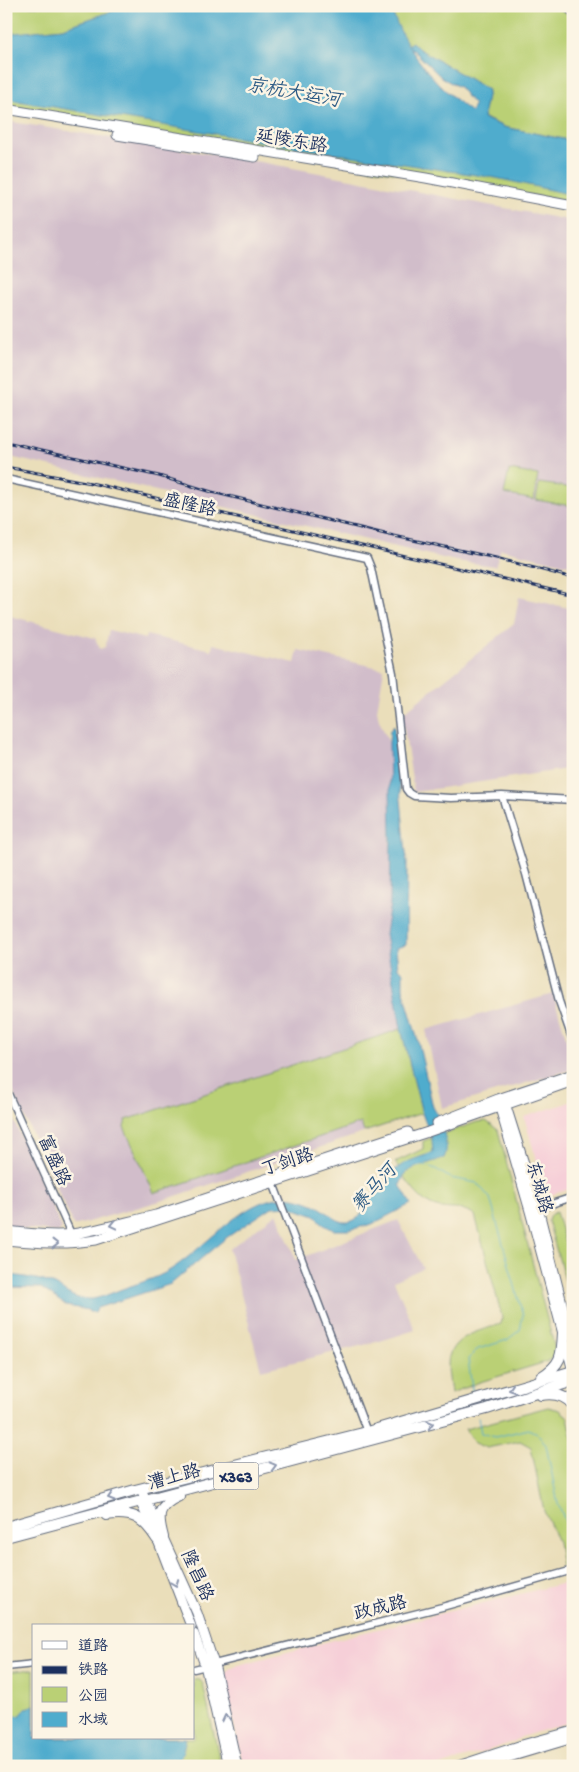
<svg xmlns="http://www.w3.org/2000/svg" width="579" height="1772" font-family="'Gochi Hand','LXGW WenKai TC',sans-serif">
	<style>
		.built { fill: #f6cfd8 }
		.industrial { fill: #d1bdca }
		.green { fill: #bad075; stroke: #6a806a }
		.water { fill: #4faccd; stroke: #356e96 }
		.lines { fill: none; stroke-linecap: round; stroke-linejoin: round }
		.stream { stroke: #4faccd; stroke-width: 1 }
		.street-casing { stroke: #636c7e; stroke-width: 9 }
		.secondary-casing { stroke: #636c7e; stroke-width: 11 }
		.primary-casing { stroke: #636c7e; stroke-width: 12 }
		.street { stroke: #fff; stroke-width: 6 }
		.secondary { stroke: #fff; stroke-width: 9 }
		.primary { stroke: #fff; stroke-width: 10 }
		.rail-casing { stroke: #1b2f5e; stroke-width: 3 }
		.rail { stroke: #fcf5e5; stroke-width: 1; stroke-dasharray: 4; stroke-linecap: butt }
		.oneway { stroke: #8d97ae }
		.labels { text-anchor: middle; stroke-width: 5; stroke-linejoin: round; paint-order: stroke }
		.shield { fill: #fcf5e5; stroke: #5e6a86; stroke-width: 1 }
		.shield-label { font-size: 16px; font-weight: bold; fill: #1b2f5e }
		.street-label { font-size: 18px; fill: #1b2f5e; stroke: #fcf5e5 }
		.water-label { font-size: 19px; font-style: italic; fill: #2d5b85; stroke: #fcf5e5 }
	</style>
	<rect width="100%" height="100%" fill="#fcf5e5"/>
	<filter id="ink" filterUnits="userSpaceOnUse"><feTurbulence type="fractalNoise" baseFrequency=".02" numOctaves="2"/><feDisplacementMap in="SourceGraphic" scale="10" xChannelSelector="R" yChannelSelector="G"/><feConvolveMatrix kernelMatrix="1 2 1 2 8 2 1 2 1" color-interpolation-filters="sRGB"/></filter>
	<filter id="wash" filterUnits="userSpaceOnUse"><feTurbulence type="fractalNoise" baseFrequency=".0096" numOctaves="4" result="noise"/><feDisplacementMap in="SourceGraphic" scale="20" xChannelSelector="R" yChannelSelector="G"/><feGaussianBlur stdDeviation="1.12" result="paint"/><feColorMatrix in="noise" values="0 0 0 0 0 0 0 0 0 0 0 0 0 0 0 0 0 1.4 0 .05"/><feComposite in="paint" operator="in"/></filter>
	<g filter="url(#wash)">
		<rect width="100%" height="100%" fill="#eadeba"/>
		<path class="built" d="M 573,1101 L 573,1188 L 547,1196 L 524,1117 Z
			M 573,1581 L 573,1721 L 521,1737 L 513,1742 L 440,1766 L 243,1766 L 224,1676 L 229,1669 L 238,1665 L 353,1635 Z"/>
		<path class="industrial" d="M 6,121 L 266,163 L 573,221 L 573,566 L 501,549 L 495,566 L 456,561 L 6,456 Z
			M 519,597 L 573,609 L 573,768 L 414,792 L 402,714 L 514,624 Z
			M 6,615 L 95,638 L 100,649 L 105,647 L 109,630 L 145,639 L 146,635 L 212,650 L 213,644 L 295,663 L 298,650 L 384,669 L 377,710 L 379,720 L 389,743 L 390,790 L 390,904 L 385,934 L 401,1029 L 422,1113 L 167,1199 L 74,1226 L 6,1076 Z
			M 553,994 L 573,1061 L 573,1069 L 442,1108 L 426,1030 Z
			M 6,1103 L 62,1229 L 58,1232 L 6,1227 Z
			M 277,1213 L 296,1260 L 398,1220 L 423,1268 L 394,1281 L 415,1330 L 380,1341 L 261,1370 L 229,1249 Z"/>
		<path class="green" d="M 6,6 L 127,6 L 63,28 L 11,34 L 6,34 Z
			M 390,6 L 555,6 L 573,17 L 573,141 L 504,127 L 483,117 L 488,90 L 419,49 L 412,42 L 407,46 L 397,26 Z
			M 6,94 L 493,177 L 573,193 L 573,202 L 6,108 Z
			M 509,470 L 538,475 L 534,500 L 504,494 Z
			M 539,483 L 573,488 L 571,506 L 536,500 Z
			M 401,1029 L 422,1113 L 364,1132 L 361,1123 L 154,1193 L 124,1127 L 126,1120 Z
			M 486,1121 L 498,1130 L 555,1349 L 553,1358 L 546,1362 L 480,1382 L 451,1393 C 450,1384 448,1374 448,1365 C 448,1336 480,1331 501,1324 L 502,1317 L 475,1215 C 464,1207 454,1210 441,1208 C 420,1206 405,1178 395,1162 L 423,1149 L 423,1141 L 477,1122 Z
			M 556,1212 L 573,1269 L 573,1307 L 548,1221 L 550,1215 Z
			M 548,1407 L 560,1410 L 568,1417 L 573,1442 L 573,1564 L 562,1567 L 558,1542 L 544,1511 L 531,1447 L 520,1441 L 487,1448 L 474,1443 L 465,1429 Z
			M 34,1669 L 34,1738 L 194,1738 L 194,1679 L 200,1680 L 203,1684 L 221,1766 L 6,1766 L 6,1672 Z"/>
		<path class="water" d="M 127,6 L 390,6 C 405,50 434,84 471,112 L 474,105 L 459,87 L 442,78 L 408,45 L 412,42 L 419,49 L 488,90 L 483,118 L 504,127 L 573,141 L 573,195 L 496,178 L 306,149 L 6,99 L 6,34 L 63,28 Z
			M 394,726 L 407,863 L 406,945 L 396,948 L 398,968 L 403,972 L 403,988 L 418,1041 L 433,1107 C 440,1118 451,1146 444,1158 L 414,1168 L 405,1173 L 400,1185 L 411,1204 L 372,1224 L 349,1230 L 334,1230 L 326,1226 L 315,1216 L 288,1206 L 272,1207 L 226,1238 L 171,1284 L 97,1308 L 95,1312 L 89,1312 L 88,1310 L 67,1306 L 41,1288 L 6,1287 L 6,1275 C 15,1275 40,1279 47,1282 C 65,1288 70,1301 92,1299 C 105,1297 115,1291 128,1287 C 145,1281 161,1277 176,1266 C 205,1246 238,1207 272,1199 C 288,1195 305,1199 319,1207 C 330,1213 339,1226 352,1221 C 365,1216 365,1204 373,1195 C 376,1193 380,1191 383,1189 C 388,1183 389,1174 395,1170 C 405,1161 420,1157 433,1153 L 432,1140 L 422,1113 L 401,1029 L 385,934 L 390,904 L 391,837 L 389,743 L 390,730 Z
			M 34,1705 L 34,1738 L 186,1738 L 183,1752 L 176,1766 L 6,1766 L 6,1718 L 21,1715 L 26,1708 Z"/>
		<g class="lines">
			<path class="stream" d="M 422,1164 L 436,1169 L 450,1178 L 477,1183 L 490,1198 L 523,1315 L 520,1330 L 507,1340 L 478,1349 L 468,1359 L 473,1396
				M 478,1417 L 481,1433 L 495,1437 L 529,1429 L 540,1436 L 546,1445 L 558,1504 L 572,1537 L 573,1544"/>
		</g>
	</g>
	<g filter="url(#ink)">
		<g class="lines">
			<g class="street-casing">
				<path id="street" d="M 6,479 L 367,558 L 371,568 L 393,673 L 406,789 L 409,793 L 414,796 L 451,798 L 502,796 L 573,800
					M 502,796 L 526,874 L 559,1001 L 573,1041
					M 6,1089 L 72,1236
					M 272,1180 L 367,1432
					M 536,1209 L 573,1197
					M 6,1667 L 34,1664
					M 194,1669 L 442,1607 L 573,1570"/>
			</g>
			<g class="secondary-casing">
				<path id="secondary" d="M 567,6 L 573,11
					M 6,109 L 426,178 L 573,206
					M 117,135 L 255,157
					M 504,1100 L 538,1208 L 570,1335
					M 498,1101 L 530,1211 L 573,1371
					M 437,1123 L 498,1099 L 573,1074
					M 6,1231 C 28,1233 51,1237 72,1234 C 100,1230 129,1221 156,1215 L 408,1132
					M 6,1240 C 37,1243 66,1245 96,1240 L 428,1132 L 573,1081
					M 141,1489 L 197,1613 L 214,1664 L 237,1766
					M 140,1501 L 159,1543 L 191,1626
					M 194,1634 L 205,1665 L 228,1766
					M 458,1766 L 522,1745 L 573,1731
					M 479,1766 L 573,1738"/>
			</g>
			<g class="primary-casing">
				<path id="primary" d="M 568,1329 L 573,1336
					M 541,1377 C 562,1364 562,1355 563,1332
					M 541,1395 C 553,1393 565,1395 573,1405
					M 106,1515 C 132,1511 143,1517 157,1539
					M 6,1527 L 135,1490 L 367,1432 L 573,1371
					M 6,1537 L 487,1409 L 573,1381
					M 163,1537 C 157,1515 157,1506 179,1496"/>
			</g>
			<use href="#street" class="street"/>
			<use href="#secondary" class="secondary"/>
			<use href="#primary" class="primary"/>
			<g class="rail-casing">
				<path id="rail" d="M 6,442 L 159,476 L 212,492 L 385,534 L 496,558 L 573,578
					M 6,467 L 91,483 L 573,595"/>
			</g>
			<use href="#rail" class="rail"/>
		</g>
		<defs><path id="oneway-chevron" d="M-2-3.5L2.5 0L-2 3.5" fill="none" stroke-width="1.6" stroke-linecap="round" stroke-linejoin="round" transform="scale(1.25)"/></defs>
		<g class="oneway">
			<use href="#oneway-chevron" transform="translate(113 1225) rotate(167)"/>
			<use href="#oneway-chevron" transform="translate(55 1244)"/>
			<use href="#oneway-chevron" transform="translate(512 1389) rotate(162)"/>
			<use href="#oneway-chevron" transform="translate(430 1424) rotate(-15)"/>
			<use href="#oneway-chevron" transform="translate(273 1466) rotate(-15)"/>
			<use href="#oneway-chevron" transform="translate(111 1497) rotate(164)"/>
			<use href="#oneway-chevron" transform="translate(175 1583) rotate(69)"/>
			<use href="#oneway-chevron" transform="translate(226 1718) rotate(-103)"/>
		</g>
	</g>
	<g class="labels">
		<rect class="shield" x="213.5" y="1462.5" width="45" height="27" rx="4"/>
		<g class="shield-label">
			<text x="236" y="1482">X363</text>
		</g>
		<g class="street-label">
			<text transform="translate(292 140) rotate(9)" y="6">延陵东路</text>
			<text transform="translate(190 504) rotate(12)" y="6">盛隆路</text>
			<text transform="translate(55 1160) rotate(66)" y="6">富盛路</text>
			<text transform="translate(287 1161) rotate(-18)" y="6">丁剑路</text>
			<text transform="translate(540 1187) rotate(74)" y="6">东城路</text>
			<text transform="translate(174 1476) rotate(-15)" y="6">漕上路</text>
			<text transform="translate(198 1575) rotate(66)" y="6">隆昌路</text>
			<text transform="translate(380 1607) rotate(-14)" y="6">政成路</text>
		</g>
		<g class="water-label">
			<text transform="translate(294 91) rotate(10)" y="7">京杭大运河</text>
			<text transform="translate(373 1187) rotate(-49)" y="7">赛马河</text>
		</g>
	</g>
	<rect width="579" height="1772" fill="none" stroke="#fcf5e5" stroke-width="25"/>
	<rect x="32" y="1624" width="162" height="115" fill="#fcf5e5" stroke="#a2a6af"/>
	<rect x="42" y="1641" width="25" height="8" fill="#ffffff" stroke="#a2a6af"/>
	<text x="78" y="1650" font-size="15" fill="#1b2f5e">道路</text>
	<rect x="42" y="1666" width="25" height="8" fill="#1b2f5e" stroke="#a2a6af"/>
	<text x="78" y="1674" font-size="15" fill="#1b2f5e">铁路</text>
	<rect x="42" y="1687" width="25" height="15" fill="#bad075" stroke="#a2a6af"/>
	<text x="78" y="1700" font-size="15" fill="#1b2f5e">公园</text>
	<rect x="42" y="1712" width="25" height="15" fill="#4faccd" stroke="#a2a6af"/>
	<text x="78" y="1724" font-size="15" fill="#1b2f5e">水域</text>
</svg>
